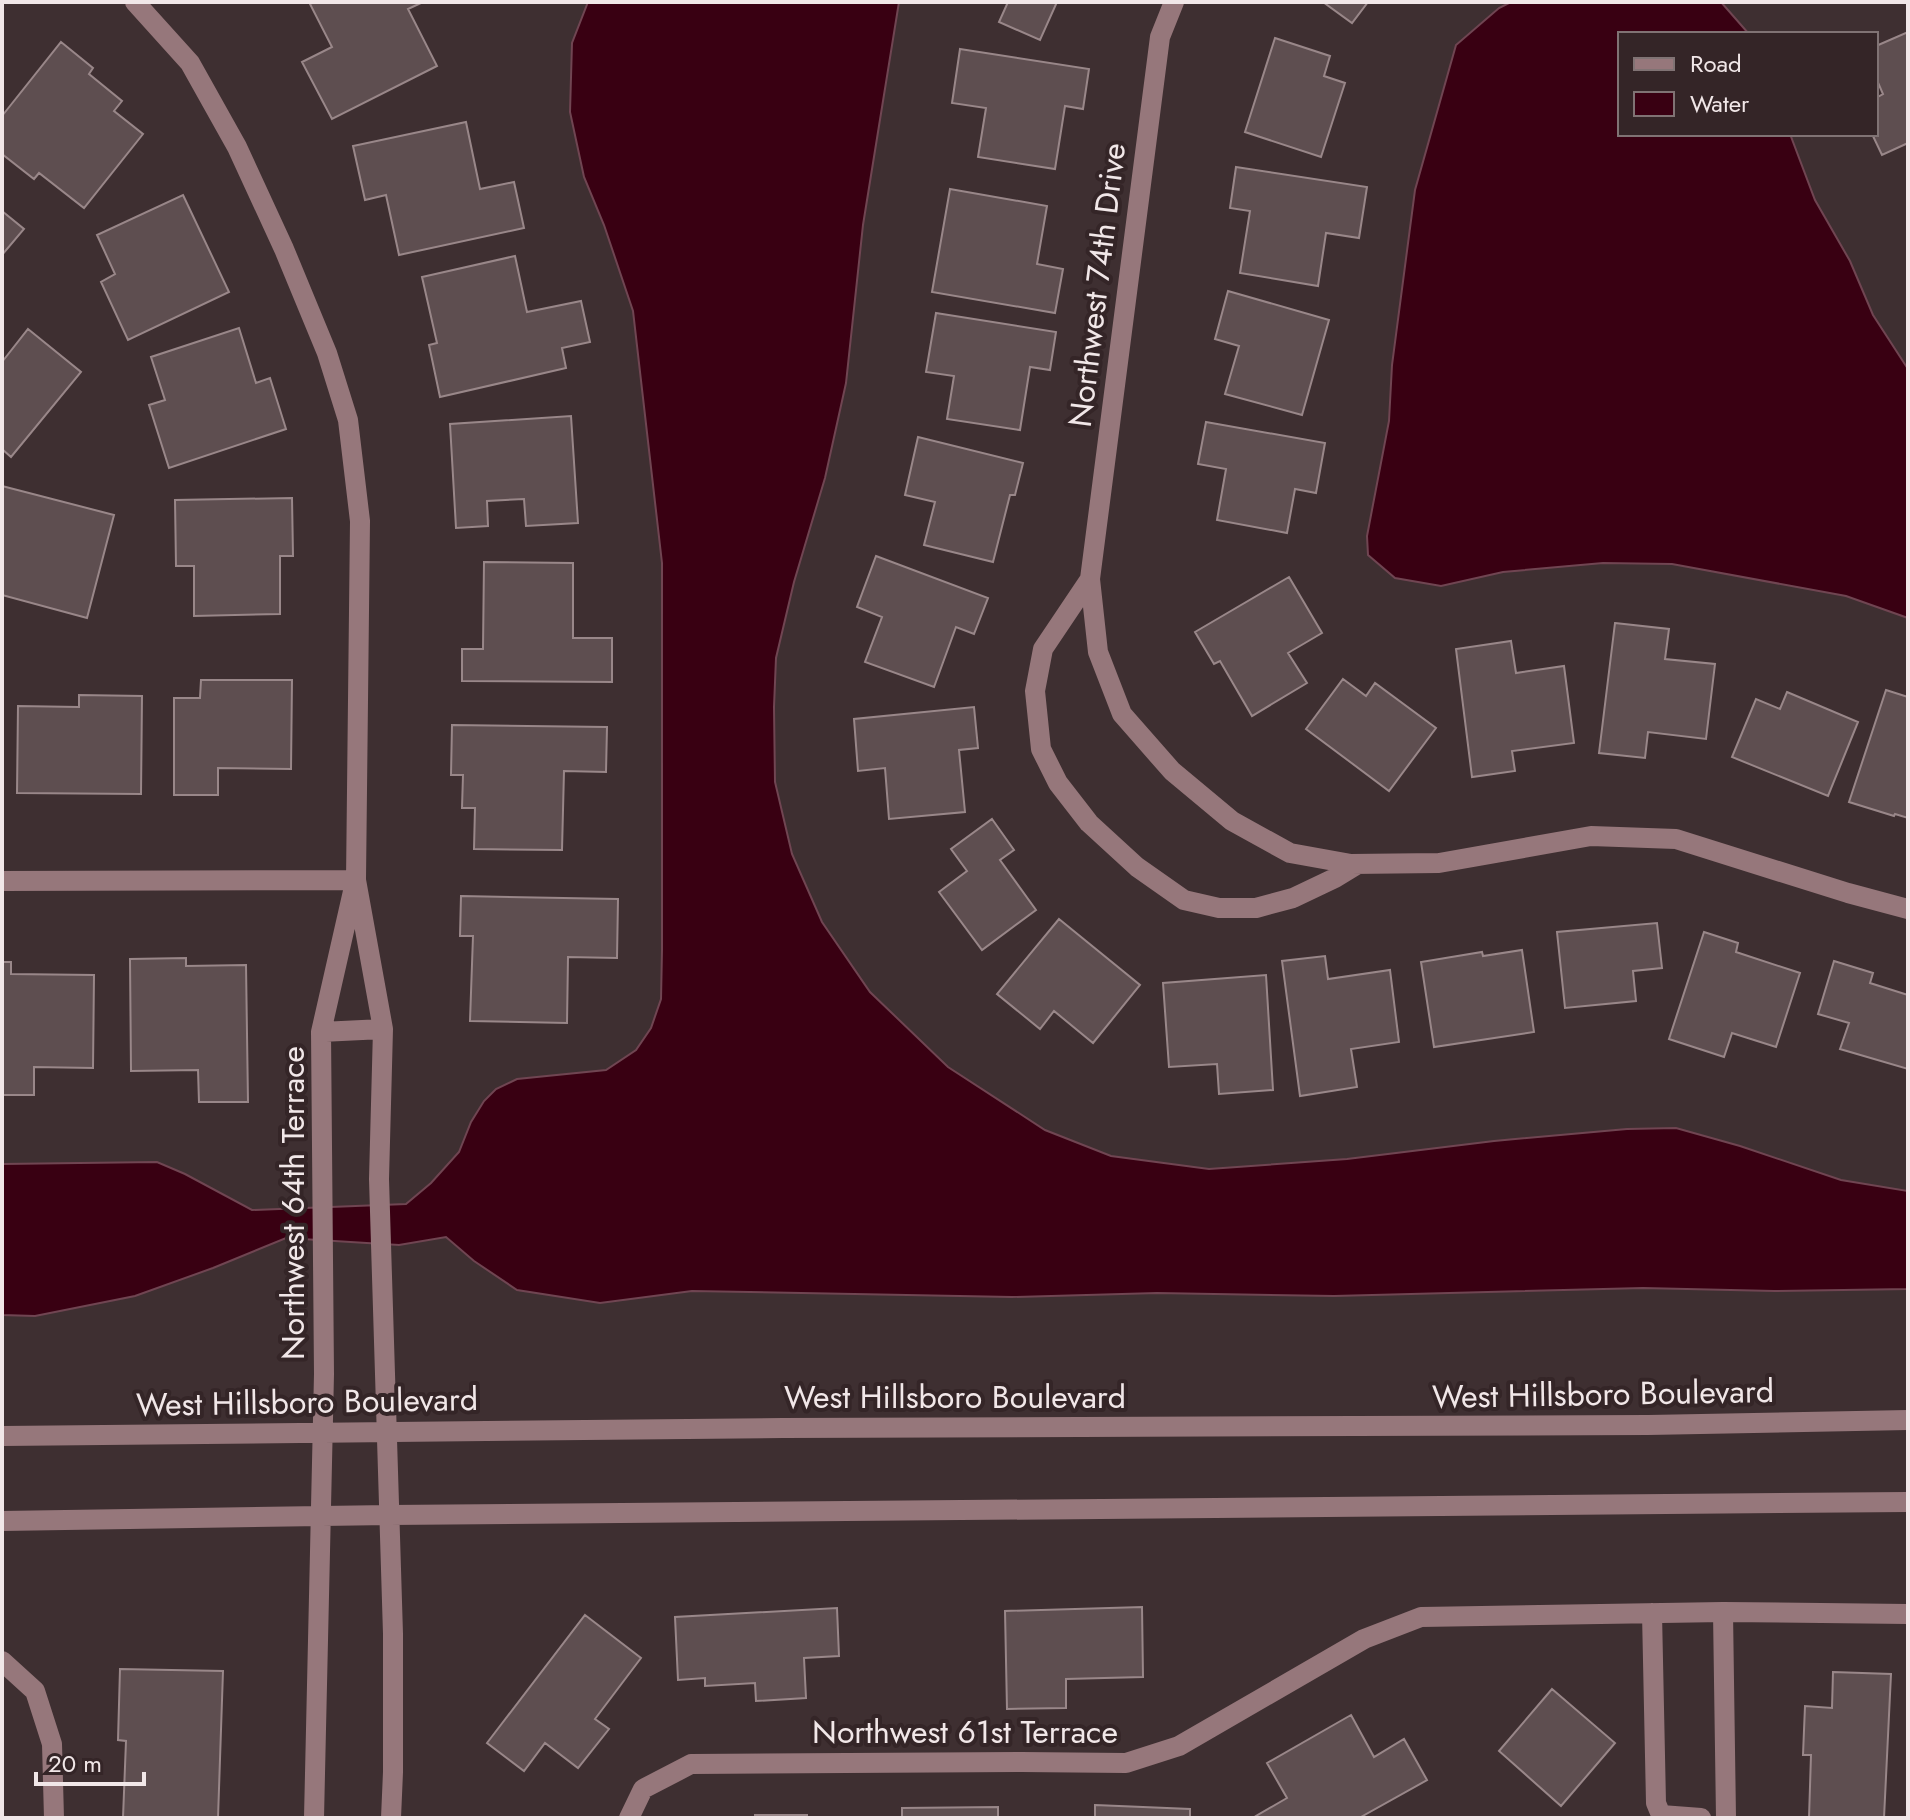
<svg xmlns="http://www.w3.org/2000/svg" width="1910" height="1820" font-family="Jost,sans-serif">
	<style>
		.water { fill: #390012; stroke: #704552; stroke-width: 2 }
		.building { fill: #5e4e50; stroke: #998789; stroke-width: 2 }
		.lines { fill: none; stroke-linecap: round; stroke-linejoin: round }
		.minor { stroke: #96777b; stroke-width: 20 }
		.labels { text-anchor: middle; stroke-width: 8; stroke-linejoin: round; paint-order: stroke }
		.street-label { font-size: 32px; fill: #f1e7e8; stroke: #342527 }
	</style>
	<rect width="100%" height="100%" fill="#3e2f31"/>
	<path class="water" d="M 588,2 L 899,2 L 863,225 L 846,383 L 825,478 L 794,582 L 776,658 L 774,707 L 775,782 L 792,854 L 822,922 L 870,992 L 948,1067 L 1045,1130 L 1111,1156 L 1209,1169 L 1347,1159 L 1494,1141 L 1627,1129 L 1676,1128 L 1740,1146 L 1841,1180 L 1908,1191 L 1908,1289 L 1774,1291 L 1643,1288 L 1334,1296 L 1157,1293 L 1012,1297 L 692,1291 L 600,1303 L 517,1290 L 474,1261 L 446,1237 L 399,1245 L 286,1238 L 213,1268 L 135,1296 L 35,1316 L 2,1315 L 2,1164 L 157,1162 L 185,1174 L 252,1210 L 406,1204 L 431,1183 L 459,1152 L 471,1122 L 484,1101 L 496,1089 L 517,1079 L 606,1070 L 636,1050 L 651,1028 L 661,999 L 662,950 L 662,563 L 633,311 L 604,225 L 584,177 L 570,112 L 572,43 Z
		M 1511,2 L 1721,2 L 1749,34 L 1620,34 L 1620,134 L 1790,134 L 1815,200 L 1850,261 L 1873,315 L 1908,369 L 1908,618 L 1846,596 L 1672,564 L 1603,563 L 1503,572 L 1441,586 L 1395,578 L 1368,555 L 1367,536 L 1389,421 L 1392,365 L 1415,190 L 1456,45 L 1499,8 Z"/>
	<path class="building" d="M 314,2 L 423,2 L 408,9 L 437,66 L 332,119 L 302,62 L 332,47 L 310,4 Z
		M 1008,2 L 1057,2 L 1040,40 L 999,22 Z
		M 1323,2 L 1368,2 L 1352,23 Z
		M 1908,32 L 1908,143 L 1882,155 L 1872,134 L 1876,134 L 1876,98 L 1883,94 L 1876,78 L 1876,46 Z
		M 1275,38 L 1330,56 L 1324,76 L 1345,83 L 1321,157 L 1245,132 Z
		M 61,42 L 93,68 L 89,74 L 122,101 L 114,111 L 143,134 L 84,208 L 39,173 L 34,179 L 2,154 L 2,116 Z
		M 960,49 L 1089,69 L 1083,109 L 1065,106 L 1055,169 L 978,157 L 986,108 L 952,103 Z
		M 466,122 L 480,189 L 514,182 L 524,228 L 399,255 L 386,195 L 365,200 L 353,146 Z
		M 1236,167 L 1367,187 L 1359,238 L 1326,233 L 1318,286 L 1240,273 L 1250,211 L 1230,208 Z
		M 950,189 L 1047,206 L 1037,264 L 1063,269 L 1055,313 L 932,292 Z
		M 183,195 L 229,292 L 128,340 L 101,282 L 115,274 L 97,235 Z
		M 2,211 L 24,229 L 2,255 Z
		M 515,256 L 527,312 L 581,301 L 590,342 L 562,348 L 566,368 L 440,397 L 429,345 L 437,343 L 422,277 Z
		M 1228,291 L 1329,320 L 1302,415 L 1225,394 L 1239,346 L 1215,339 Z
		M 936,313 L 1056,332 L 1050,370 L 1030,367 L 1020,430 L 947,419 L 954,376 L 926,372 Z
		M 239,328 L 256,383 L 270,378 L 286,429 L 169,468 L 149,405 L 165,400 L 151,357 Z
		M 28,329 L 81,372 L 11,457 L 2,449 L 2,362 Z
		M 571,416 L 578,523 L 526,526 L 524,499 L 487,501 L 488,526 L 456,528 L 450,424 Z
		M 1206,422 L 1325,443 L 1316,493 L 1295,489 L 1287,533 L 1217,520 L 1226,469 L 1198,464 Z
		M 918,437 L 1023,463 L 1015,495 L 1010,495 L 993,562 L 924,545 L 935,502 L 905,495 Z
		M 2,486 L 114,515 L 87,618 L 2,595 Z
		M 292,498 L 293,556 L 280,556 L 280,614 L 194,616 L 194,566 L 176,566 L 175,500 Z
		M 876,556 L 988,598 L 974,634 L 956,627 L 934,687 L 865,662 L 882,617 L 857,607 Z
		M 484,562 L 573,563 L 573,638 L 612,638 L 612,682 L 462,681 L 462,649 L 483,649 Z
		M 1289,577 L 1322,633 L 1288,653 L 1307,683 L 1252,716 L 1220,661 L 1214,664 L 1195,632 Z
		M 1615,623 L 1669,629 L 1665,659 L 1715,664 L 1706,739 L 1648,732 L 1645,758 L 1599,753 Z
		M 1511,641 L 1516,673 L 1564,666 L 1574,743 L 1512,751 L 1515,771 L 1472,777 L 1456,649 Z
		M 1343,679 L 1366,696 L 1375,683 L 1436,728 L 1389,791 L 1306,729 Z
		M 201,680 L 292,680 L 291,769 L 218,768 L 218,795 L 174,795 L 174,698 L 200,698 Z
		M 1886,690 L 1908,697 L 1908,818 L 1895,814 L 1894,816 L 1849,802 Z
		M 1787,692 L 1858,722 L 1828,796 L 1732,757 L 1756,699 L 1780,709 Z
		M 79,695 L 142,696 L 141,794 L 17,793 L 18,706 L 79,707 Z
		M 974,707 L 978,748 L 959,750 L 965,812 L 889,819 L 885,768 L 858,771 L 854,719 Z
		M 452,725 L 607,727 L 606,772 L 564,771 L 562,850 L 474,849 L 475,808 L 462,808 L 463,775 L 451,775 Z
		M 992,819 L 1014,850 L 1000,860 L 1036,910 L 982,950 L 939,892 L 967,871 L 951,849 Z
		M 461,896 L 618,899 L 617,958 L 568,957 L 567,1023 L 470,1021 L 473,936 L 460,936 Z
		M 1059,919 L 1140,985 L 1093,1043 L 1054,1011 L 1040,1029 L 997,994 Z
		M 1657,923 L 1662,968 L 1633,971 L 1636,1001 L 1565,1008 L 1557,932 Z
		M 1704,932 L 1738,943 L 1736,952 L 1800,973 L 1776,1047 L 1732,1033 L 1724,1057 L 1669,1039 Z
		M 1522,950 L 1534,1032 L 1434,1047 L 1421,962 L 1482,952 L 1483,956 Z
		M 1325,956 L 1328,979 L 1390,970 L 1399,1042 L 1351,1049 L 1357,1087 L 1300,1096 L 1282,961 Z
		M 186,958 L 186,966 L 246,965 L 248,1102 L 199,1102 L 198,1070 L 131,1071 L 130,959 Z
		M 1834,961 L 1873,973 L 1870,983 L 1908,995 L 1908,1069 L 1840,1049 L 1849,1023 L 1818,1014 Z
		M 2,962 L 11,962 L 11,974 L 94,975 L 93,1068 L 34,1067 L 34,1095 L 2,1095 Z
		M 1266,975 L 1273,1090 L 1219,1094 L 1217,1064 L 1169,1067 L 1163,983 Z
		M 1142,1607 L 1143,1677 L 1066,1679 L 1066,1708 L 1007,1709 L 1005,1611 Z
		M 837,1608 L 839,1656 L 804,1658 L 806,1698 L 756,1701 L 755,1683 L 705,1686 L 705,1678 L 678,1680 L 675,1617 Z
		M 585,1615 L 641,1658 L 595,1719 L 609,1729 L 578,1768 L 545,1743 L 524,1771 L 487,1743 Z
		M 120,1669 L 223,1671 L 218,1818 L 123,1818 L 126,1741 L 118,1740 Z
		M 1833,1672 L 1891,1674 L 1884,1818 L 1809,1818 L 1811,1755 L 1803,1755 L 1805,1706 L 1832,1708 Z
		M 1552,1689 L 1615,1743 L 1561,1806 L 1499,1751 Z
		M 1351,1715 L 1374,1757 L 1404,1739 L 1427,1780 L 1359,1818 L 1258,1818 L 1256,1816 L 1287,1798 L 1267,1763 Z
		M 1095,1805 L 1190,1809 L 1190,1818 L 1095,1818 Z
		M 998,1807 L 998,1818 L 902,1818 L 902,1808 Z
		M 755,1815 L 807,1815 L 807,1818 L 755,1818 Z"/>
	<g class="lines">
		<path class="minor" d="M 135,2 L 190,63 L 237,147 L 284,249 L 327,353 L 348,420 L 360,521 L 356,880 L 383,1029 L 379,1179 L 393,1634 L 393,1772 L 391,1818
			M 1174,2 L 1160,37 L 1090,579 L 1098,652 L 1122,714 L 1172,771 L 1232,821 L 1290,853 L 1351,864 L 1439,863 L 1591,836 L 1676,839 L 1848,893 L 1908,909
			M 1090,579 L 1043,649 L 1035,691 L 1041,749 L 1058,783 L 1089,823 L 1137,867 L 1184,900 L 1219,908 L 1256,908 L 1293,898 L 1335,878 L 1358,864
			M 2,881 L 356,880
			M 321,1032 L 383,1029
			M 2,1436 L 783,1428 L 1648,1425 L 1908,1420
			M 2,1521 L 389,1515 L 1908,1502
			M 1723,1612 L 1726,1818
			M 1652,1613 L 1656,1803 L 1661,1815 L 1701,1818
			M 2,1661 L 35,1691 L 52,1744 L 54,1818
			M 314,1818 L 324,1374 L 321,1032 L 354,887
			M 629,1818 L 643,1789 L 691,1764 L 1021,1762 L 1126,1763 L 1179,1746 L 1364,1639 L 1421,1617 L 1723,1612 L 1908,1614"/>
	</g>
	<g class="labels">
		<g class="street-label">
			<text transform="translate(1097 285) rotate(-83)" y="11">Northwest 74th Drive</text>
			<text transform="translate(293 1203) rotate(-90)" y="11">Northwest 64th Terrace</text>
			<text transform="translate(1603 1394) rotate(-1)" y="11">West Hillsboro Boulevard</text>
			<text x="955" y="1408">West Hillsboro Boulevard</text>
			<text transform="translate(307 1402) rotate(-1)" y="11">West Hillsboro Boulevard</text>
			<text x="965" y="1743">Northwest 61st Terrace</text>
		</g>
	</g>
	<rect width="1910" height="1820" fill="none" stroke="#f1e7e8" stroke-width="8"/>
	<rect x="1618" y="32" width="260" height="104" fill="#342527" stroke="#807374" stroke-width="2"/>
	<rect x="1634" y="58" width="40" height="12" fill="#96777b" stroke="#807374" stroke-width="2"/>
	<text x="1690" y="72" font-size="24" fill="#f1e7e8">Road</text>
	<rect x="1634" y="92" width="40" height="24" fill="#390012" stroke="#807374" stroke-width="2"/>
	<text x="1690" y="112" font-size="24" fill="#f1e7e8">Water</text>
	<path d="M36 1772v12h108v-12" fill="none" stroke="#f1e7e8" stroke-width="4"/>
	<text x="48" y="1772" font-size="24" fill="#f1e7e8" stroke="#342527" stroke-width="6" paint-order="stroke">20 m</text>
</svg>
